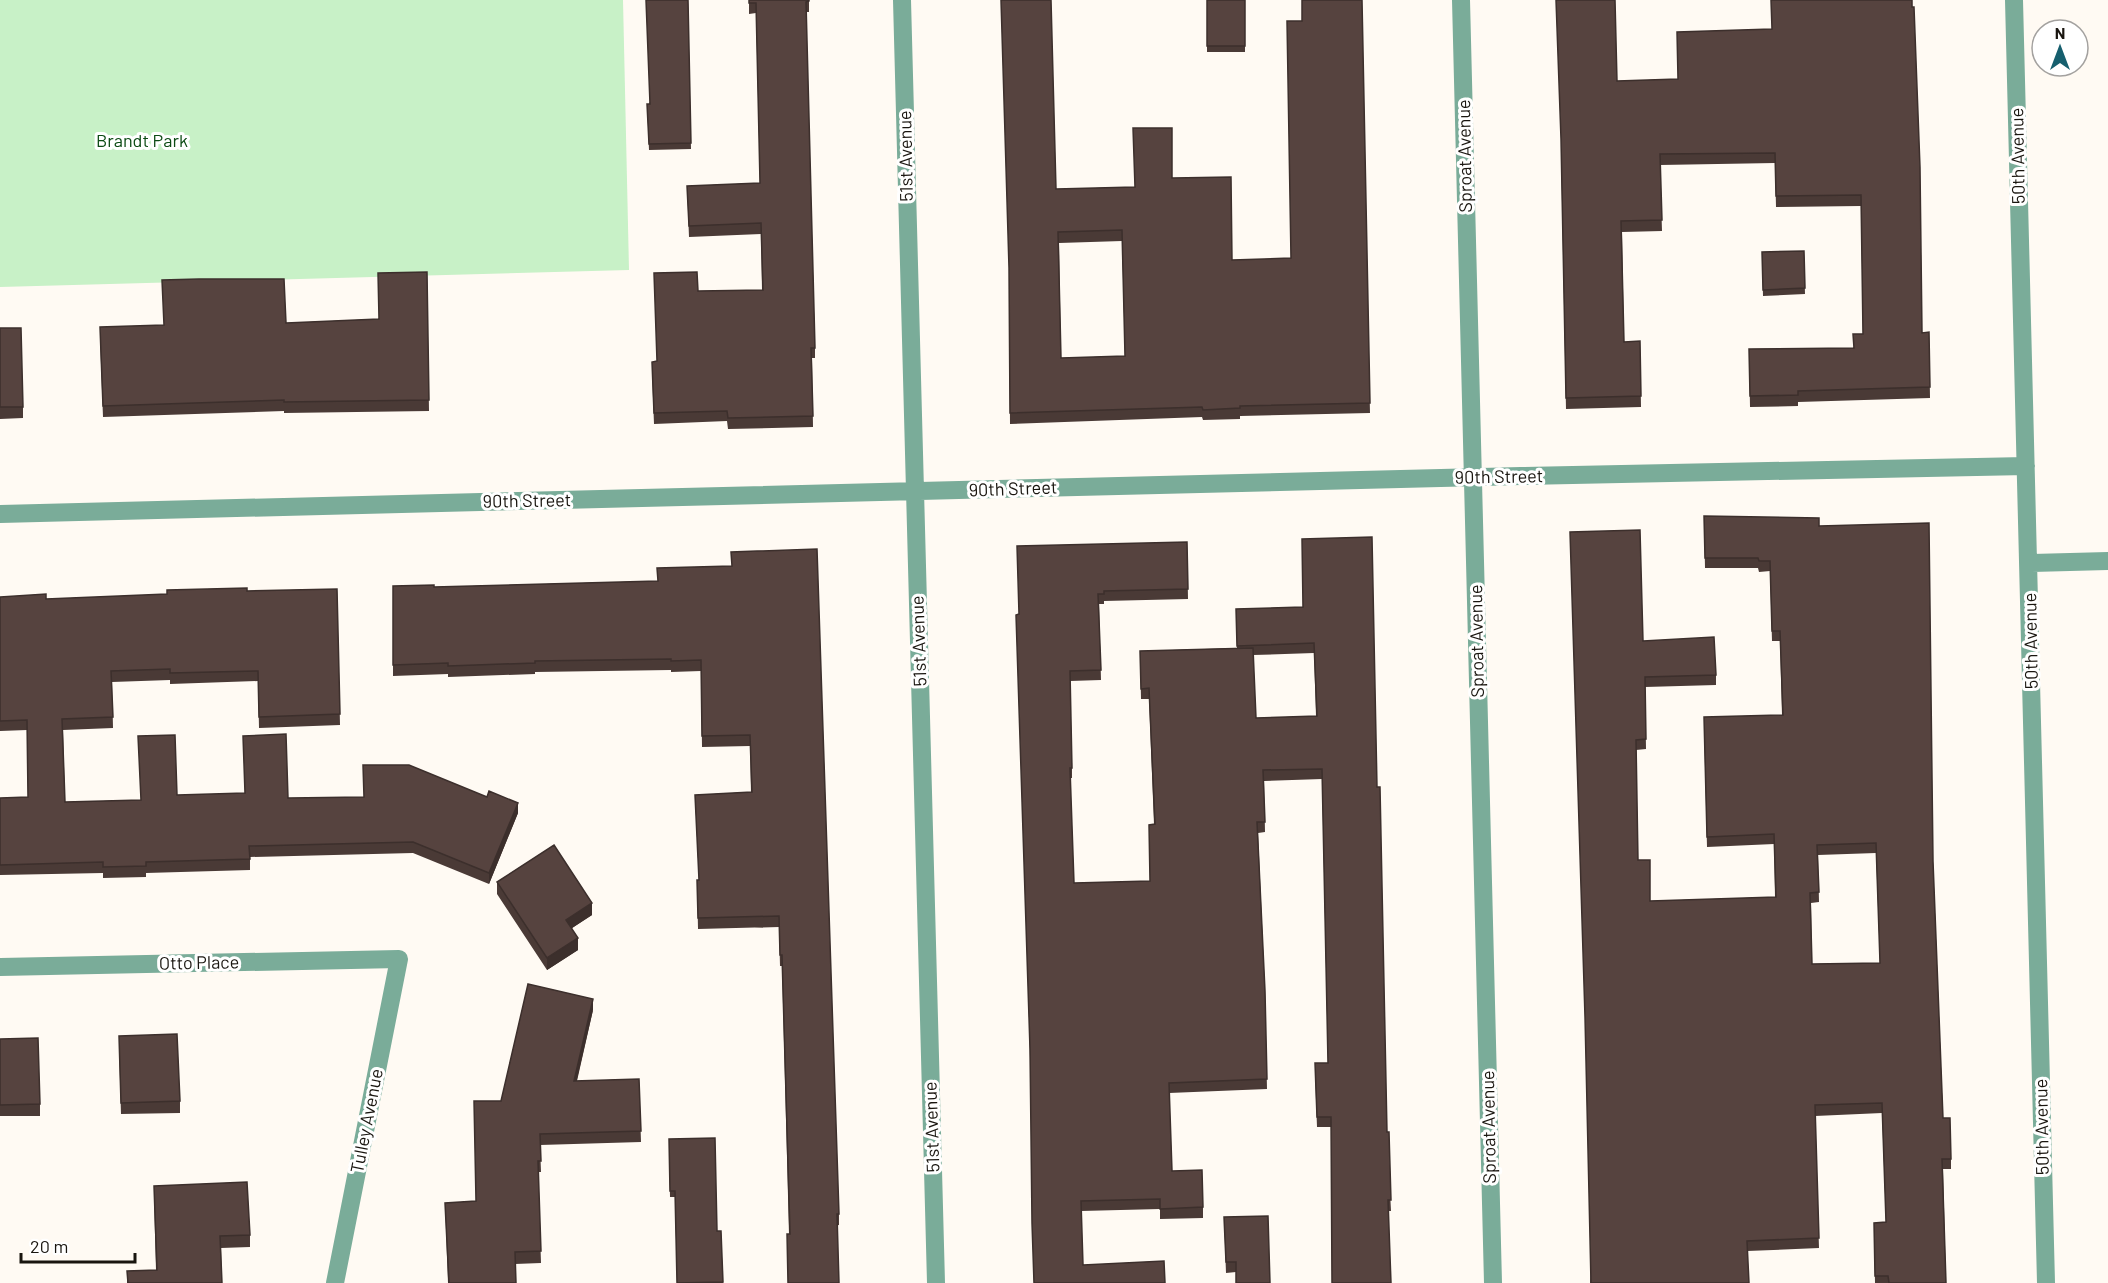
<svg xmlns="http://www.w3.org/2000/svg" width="2108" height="1283" font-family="Barlow,sans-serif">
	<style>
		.green { fill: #c8f1c7 }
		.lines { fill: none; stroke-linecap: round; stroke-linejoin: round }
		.minor { stroke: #7aac99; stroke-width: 18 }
		.wall { fill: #4a3a36; fill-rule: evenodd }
		.shaded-wall { fill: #3c2f2c }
		.building { fill: #56433f; stroke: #3c2f2c; stroke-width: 1.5; fill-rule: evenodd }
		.labels { text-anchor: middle; stroke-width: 6; stroke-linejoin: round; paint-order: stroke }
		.park-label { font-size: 18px; fill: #0c4b14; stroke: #fff }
		.street-label { font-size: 18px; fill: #19150f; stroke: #fff }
	</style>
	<rect width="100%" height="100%" fill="#fffaf3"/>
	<path class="green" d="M 0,0 L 623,0 L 629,270 L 0,287 Z"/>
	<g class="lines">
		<path class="minor" d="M 902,0 L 936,1283
			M 1461,0 L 1493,1283
			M 2014,0 L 2046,1283
			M 0,514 L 1521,476 L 2026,466
			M 2029,563 L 2108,561
			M 0,967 L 399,959 L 335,1283"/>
	</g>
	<path class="wall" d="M 688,0 L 691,149 L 649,150 L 647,104 L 649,104 Z
		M 749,0 L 809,0 L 809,12 L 806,12 L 815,348 L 815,358 L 812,358 L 813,427 L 728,429 L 727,421 L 654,424 L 652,372 L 657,361 L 698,291 L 762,290 L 761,234 L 689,237 L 687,186 L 760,183 L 756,13 L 749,14 Z
		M 1207,0 L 1245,0 L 1245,52 L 1207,52 Z
		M 1912,0 L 1922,333 L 1929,332 L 1930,398 L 1798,402 L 1798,406 L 1750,407 L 1749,349 L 1853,348 L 1863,334 L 1861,206 L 1776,207 L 1775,163 L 1660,165 L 1662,231 L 1622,232 L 1624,342 L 1640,341 L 1641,407 L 1566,409 L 1561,150 L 1617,81 L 1678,79 L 1772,29 Z
		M 1362,19 L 1370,413 L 1240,416 L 1240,419 L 1203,420 L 1202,417 L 1010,424 L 1009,279 L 1056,189 L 1134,187 L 1172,178 L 1232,260 L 1291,258 ZM 1122,241 L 1125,356 L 1061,358 L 1059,243 Z
		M 1804,251 L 1805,294 L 1763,296 L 1762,252 Z
		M 427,272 L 429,411 L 284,413 L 284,411 L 103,417 L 100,338 L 286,323 L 378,319 Z
		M 0,328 L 23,407 L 23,418 L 0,419 Z
		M 1704,516 L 1819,526 L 1933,861 L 1943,1118 L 1951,1159 L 1951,1169 L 1943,1169 L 1946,1283 L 1875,1283 L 1874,1223 L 1886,1222 L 1882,1113 L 1815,1116 L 1819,1248 L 1747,1251 L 1590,1283 L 1643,641 L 1716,675 L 1716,685 L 1645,687 L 1646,749 L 1636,750 L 1638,860 L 1650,901 L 1775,897 L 1774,844 L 1707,847 L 1704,727 L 1782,715 L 1780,641 L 1772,641 L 1770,571 L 1759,572 L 1758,568 L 1705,568 ZM 1876,853 L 1880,963 L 1812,964 L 1811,903 L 1819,902 L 1818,855 Z
		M 1187,542 L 1188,599 L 1104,601 L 1104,604 L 1099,604 L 1101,680 L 1070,681 L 1072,768 L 1072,778 L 1070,778 L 1074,883 L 1150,881 L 1154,824 L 1149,699 L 1141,699 L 1140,651 L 1237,648 L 1236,609 L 1303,607 L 1377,787 L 1387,1132 L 1391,1211 L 1389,1211 L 1331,1127 L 1317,1127 L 1315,1073 L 1328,1063 L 1322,779 L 1264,781 L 1265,832 L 1258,833 L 1265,991 L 1267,1089 L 1169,1093 L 1172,1171 L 1203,1207 L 1203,1218 L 1160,1219 L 1160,1209 L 1081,1211 L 1034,1283 L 1030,1059 L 1019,614 ZM 1314,653 L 1316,716 L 1256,718 L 1253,655 Z
		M 731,566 L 839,1214 L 839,1225 L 789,1234 L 782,966 L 780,966 L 779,927 L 698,929 L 697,880 L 699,880 L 695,795 L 751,792 L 750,746 L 702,747 L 701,671 L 671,672 L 671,670 L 535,672 L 535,674 L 448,677 L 448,674 L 393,676 L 393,586 L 434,587 L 657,581 Z
		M 337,589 L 340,725 L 259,728 L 258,681 L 170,684 L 170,680 L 112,682 L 113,728 L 63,730 L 65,802 L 140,800 L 177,795 L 288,798 L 518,813 L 489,884 L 413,853 L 250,857 L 250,870 L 146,873 L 146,877 L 103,878 L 103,873 L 0,875 L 0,798 L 28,797 L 27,730 L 0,731 L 0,597 L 46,599 L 247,591 Z
		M 497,882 L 592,915 L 572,928 L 578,950 L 547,970 L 497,894 Z
		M 593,1010 L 577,1081 L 639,1079 L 641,1142 L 540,1145 L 541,1172 L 538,1172 L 541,1263 L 515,1264 L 516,1283 L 448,1283 L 445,1203 L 476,1201 L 501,1101 Z
		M 0,1039 L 40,1104 L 40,1116 L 0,1116 Z
		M 119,1048 L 180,1101 L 180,1113 L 121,1114 Z
		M 669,1139 L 717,1231 L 721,1231 L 723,1283 L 677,1283 L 675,1197 L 670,1197 Z
		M 154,1198 L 250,1235 L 250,1247 L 221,1248 L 222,1283 L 127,1283 L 127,1271 L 156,1270 Z
		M 1224,1217 L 1270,1283 L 1236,1272 L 1226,1273 Z"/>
	<path class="shaded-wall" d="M 518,803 L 518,813 L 489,884 L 489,873 Z
		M 592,903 L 592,915 L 566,932 L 566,920 Z
		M 578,938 L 578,950 L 547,970 L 547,958 Z
		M 593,999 L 593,1010 L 574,1092 L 574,1081 Z"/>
	<path class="building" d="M 646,0 L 688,0 L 691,143 L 649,144 L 647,104 L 650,104 Z
		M 749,0 L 809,0 L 809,1 L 806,2 L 815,348 L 811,348 L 813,416 L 728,418 L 727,411 L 654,413 L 652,362 L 657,361 L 654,273 L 697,272 L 698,291 L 763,290 L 761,223 L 689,226 L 687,186 L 760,183 L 756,3 L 749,3 Z
		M 1001,0 L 1051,0 L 1056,189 L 1135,187 L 1133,128 L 1172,128 L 1172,178 L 1231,177 L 1232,260 L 1291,258 L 1287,21 L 1302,21 L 1302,0 L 1362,0 L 1370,403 L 1240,406 L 1240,408 L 1203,410 L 1202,407 L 1010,413 L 1009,268 ZM 1122,230 L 1125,356 L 1061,358 L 1058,232 Z
		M 1207,0 L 1245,0 L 1245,46 L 1207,46 Z
		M 1556,0 L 1615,0 L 1617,81 L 1678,79 L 1677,32 L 1772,29 L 1771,0 L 1912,0 L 1912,7 L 1914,7 L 1920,167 L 1922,333 L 1929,332 L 1930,387 L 1798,391 L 1798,395 L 1750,396 L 1749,349 L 1854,348 L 1853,334 L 1863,334 L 1861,195 L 1776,196 L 1775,153 L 1660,154 L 1662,220 L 1621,221 L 1624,342 L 1640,341 L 1641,396 L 1566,398 L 1561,139 Z
		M 1804,251 L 1805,288 L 1763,290 L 1762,252 Z
		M 427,272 L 429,400 L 284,402 L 284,400 L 103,406 L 100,327 L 164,325 L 162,280 L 199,279 L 284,279 L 286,323 L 379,319 L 378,273 Z
		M 0,328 L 21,328 L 23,407 L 0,407 Z
		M 1704,516 L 1819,518 L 1819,526 L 1929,523 L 1933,861 L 1943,1118 L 1950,1118 L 1951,1159 L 1942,1159 L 1946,1283 L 1889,1283 L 1888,1276 L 1875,1276 L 1874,1223 L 1886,1222 L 1882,1103 L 1815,1105 L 1819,1238 L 1747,1241 L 1749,1283 L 1591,1283 L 1585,1017 L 1570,532 L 1640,530 L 1643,641 L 1714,637 L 1716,675 L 1645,677 L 1646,739 L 1636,740 L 1638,860 L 1650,860 L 1650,901 L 1776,897 L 1774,834 L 1707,837 L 1704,717 L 1783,715 L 1780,631 L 1772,631 L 1770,561 L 1759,561 L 1758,558 L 1705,558 ZM 1876,843 L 1880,963 L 1812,964 L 1810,893 L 1819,892 L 1817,845 Z
		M 1372,537 L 1377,787 L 1380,787 L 1387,1132 L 1389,1132 L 1391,1200 L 1388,1200 L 1391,1283 L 1332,1283 L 1331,1117 L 1317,1117 L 1315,1063 L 1328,1063 L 1322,769 L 1263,770 L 1265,822 L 1257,822 L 1265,991 L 1267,1079 L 1169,1083 L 1172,1171 L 1202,1170 L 1203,1207 L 1160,1209 L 1160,1199 L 1081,1201 L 1083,1265 L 1164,1261 L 1165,1283 L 1034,1283 L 1032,1223 L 1030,1049 L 1016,615 L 1019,614 L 1017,546 L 1187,542 L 1188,589 L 1104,591 L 1104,594 L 1098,594 L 1101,670 L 1070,671 L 1072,768 L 1070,768 L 1074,883 L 1150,881 L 1149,825 L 1155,824 L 1149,688 L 1141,689 L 1140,651 L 1253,648 L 1256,718 L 1317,716 L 1314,643 L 1237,646 L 1236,609 L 1303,607 L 1302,539 Z
		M 817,549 L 839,1214 L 837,1214 L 839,1283 L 788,1283 L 787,1234 L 790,1234 L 782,955 L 780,955 L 779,916 L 698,918 L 697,880 L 699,880 L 695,795 L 752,792 L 750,735 L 702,736 L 701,660 L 671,661 L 671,659 L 535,661 L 535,663 L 448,666 L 448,663 L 393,665 L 393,586 L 434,585 L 434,587 L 658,581 L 657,568 L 732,566 L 731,552 Z
		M 247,588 L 247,591 L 337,589 L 340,714 L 259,717 L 258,671 L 170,673 L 170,669 L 111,671 L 113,717 L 62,719 L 65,802 L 141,800 L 138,736 L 175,735 L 177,795 L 245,793 L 243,736 L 286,734 L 288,798 L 364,797 L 363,765 L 409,765 L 487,797 L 489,791 L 518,803 L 489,873 L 413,842 L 249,846 L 250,859 L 146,862 L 146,866 L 103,867 L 103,862 L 0,865 L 0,798 L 28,797 L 27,720 L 0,721 L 0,597 L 46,594 L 46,599 L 167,594 L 167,590 Z
		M 554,845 L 592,903 L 566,920 L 578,938 L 547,958 L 497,882 Z
		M 528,984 L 593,999 L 574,1081 L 639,1079 L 641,1131 L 540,1134 L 541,1161 L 538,1161 L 541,1251 L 515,1252 L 516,1283 L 449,1283 L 445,1203 L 476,1201 L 474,1101 L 501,1101 Z
		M 177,1034 L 180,1101 L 121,1103 L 119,1036 Z
		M 38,1038 L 40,1104 L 0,1105 L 0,1039 Z
		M 715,1138 L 717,1231 L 721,1231 L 723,1282 L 677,1283 L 675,1191 L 670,1191 L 669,1139 Z
		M 247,1182 L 250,1235 L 220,1236 L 222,1283 L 128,1283 L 127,1271 L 157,1270 L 154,1186 Z
		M 1268,1216 L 1270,1283 L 1236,1283 L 1236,1262 L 1226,1262 L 1224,1217 Z"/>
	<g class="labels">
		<g class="park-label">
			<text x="142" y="147">Brandt Park</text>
		</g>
		<g class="street-label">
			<text transform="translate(906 156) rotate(-91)" y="6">51st Avenue</text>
			<text transform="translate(1465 156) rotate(-91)" y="6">Sproat Avenue</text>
			<text transform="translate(2018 156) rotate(-91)" y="6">50th Avenue</text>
			<text transform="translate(1499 477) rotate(-1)" y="6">90th Street</text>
			<text transform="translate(1013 489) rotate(-2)" y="6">90th Street</text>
			<text transform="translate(527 501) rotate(-1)" y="6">90th Street</text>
			<text transform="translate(919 641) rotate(-92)" y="6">51st Avenue</text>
			<text transform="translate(1477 641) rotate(-91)" y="6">Sproat Avenue</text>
			<text transform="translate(2031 641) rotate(-91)" y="6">50th Avenue</text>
			<text transform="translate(199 963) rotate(-1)" y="6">Otto Place</text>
			<text transform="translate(367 1121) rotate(-79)" y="6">Tulley Avenue</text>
			<text transform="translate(932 1127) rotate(-92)" y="6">51st Avenue</text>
			<text transform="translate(1489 1127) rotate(-91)" y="6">Sproat Avenue</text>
			<text transform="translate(2042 1127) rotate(-91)" y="6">50th Avenue</text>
		</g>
	</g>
	<g transform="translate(2060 48)"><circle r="28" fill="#ffffff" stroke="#a3a19f" stroke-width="1.5"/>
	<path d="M0-4.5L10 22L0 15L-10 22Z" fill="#165f6e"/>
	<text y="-9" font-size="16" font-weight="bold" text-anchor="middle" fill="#19150f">N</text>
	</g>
	<path d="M21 1253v9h114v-9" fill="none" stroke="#19150f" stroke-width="3"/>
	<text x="30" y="1253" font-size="18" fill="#19150f" stroke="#ffffff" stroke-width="4.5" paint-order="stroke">20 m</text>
</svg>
